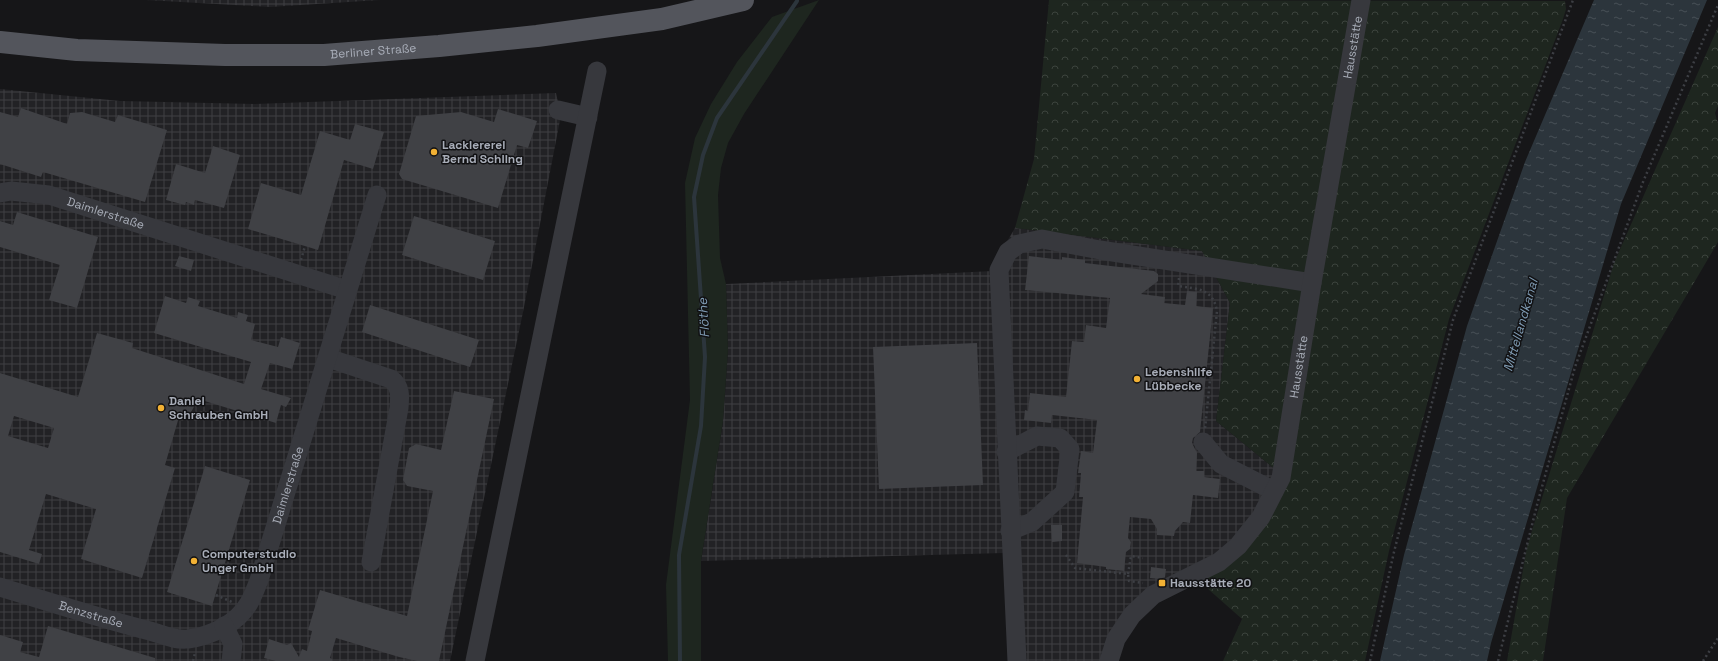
<svg xmlns="http://www.w3.org/2000/svg" width="1718" height="661" font-family="'Space Grotesk',sans-serif">
	<style>
		.industrial { fill: url(#industrial-grid) }
		.green { fill: #1e261f }
		.forest { fill: url(#forest-crowns) }
		.water { fill: url(#water-ripples) }
		.lines { fill: none; stroke-linecap: round; stroke-linejoin: round }
		.stream { stroke: #2c353c; stroke-width: 4 }
		.building { fill: #404145; fill-rule: evenodd }
		.path { stroke: #3d3f44; stroke-width: 2.5; stroke-dasharray: 2 3; stroke-linecap: butt }
		.minor { stroke: #37383d; stroke-width: 19 }
		.major { stroke: #53555c; stroke-width: 22 }
		.poi-dot { fill: #f2b134; stroke: #111113; stroke-width: 1.5 }
		.labels { text-anchor: middle; stroke-width: 3; stroke-linejoin: round; paint-order: stroke }
		.street-label { font-size: 12px; fill: #a8adb8; stroke: #111113 }
		.poi-label { font-size: 12px; font-weight: bold; fill: #a8adb8; stroke: #111113; text-anchor: start }
		.water-label { font-size: 13px; font-style: italic; fill: #7f9bb3; stroke: #111113 }
	</style>
	<defs>
		<pattern id="industrial-grid" width="8" height="8" patternUnits="userSpaceOnUse"><rect width="8" height="8" fill="#222225"/><path d="M0 4h8M4 0v8" fill="none" stroke="#3f3f43"/></pattern>
		<pattern id="forest-crowns" width="20" height="18" patternUnits="userSpaceOnUse"><rect width="20" height="18" fill="#1e261f"/><path d="M2 6a3 3 0 1 1 6 0M12 15a3 3 0 1 1 6 0" fill="none" stroke="#3c433d"/></pattern>
		<pattern id="water-ripples" width="26" height="14" patternUnits="userSpaceOnUse"><rect width="26" height="14" fill="#2c353c"/><path d="M2 4q2-2 4 0t4 0M15 11q2-2 4 0t4 0" fill="none" stroke="#485056"/></pattern>
	</defs>
	<rect width="100%" height="100%" fill="#161618"/>
	<path class="industrial" d="M 146,0 L 380,0 L 270,7 Z
		M 0,89 L 120,101 L 255,104 L 556,93 L 561,115 L 523,312 L 450,661 L 0,661 Z
		M 1015,228 L 1202,251 L 1230,303 L 1216,421 L 1276,470 L 1261,503 L 1241,532 L 1218,555 L 1178,576 L 1102,661 L 1008,661 L 1004,553 L 701,561 L 723,421 L 728,350 L 726,284 L 993,271 L 1000,253 Z"/>
	<path class="green" d="M 819,0 L 744,114 L 728,143 L 721,168 L 718,195 L 720,258 L 726,284 L 728,350 L 723,421 L 701,561 L 701,661 L 668,661 L 666,585 L 690,400 L 685,183 L 695,138 L 711,104 L 737,62 L 772,17 Z"/>
	<path class="forest" d="M 1049,0 L 1565,1 L 1566,9 L 1563,19 L 1449,319 L 1389,551 L 1365,661 L 1223,661 L 1242,619 L 1199,581 L 1225,566 L 1276,470 L 1216,421 L 1230,303 L 1202,251 L 1015,228 L 1034,159 Z
		M 1718,27 L 1718,106 L 1715,113 L 1718,124 L 1718,242 L 1567,498 L 1543,661 L 1507,661 L 1527,547 L 1614,263 Z"/>
	<path class="water" d="M 1594,0 L 1707,0 L 1621,204 L 1491,643 L 1487,661 L 1380,661 L 1404,555 L 1467,326 L 1525,162 Z"/>
	<g class="lines">
		<path class="stream" d="M 680,661 L 679,555 L 701,426 L 705,357 L 694,197 L 703,155 L 717,118 L 797,1"/>
	</g>
	<path class="building" d="M 21,108 L 67,124 L 70,113 L 82,112 L 115,122 L 118,115 L 167,130 L 145,202 L 43,172 L 41,177 L 0,164 L 0,112 L 18,117 Z
		M 498,109 L 537,121 L 528,148 L 517,145 L 498,208 L 402,179 L 399,174 L 416,116 L 461,112 L 494,122 Z
		M 355,124 L 384,132 L 373,169 L 344,160 L 318,250 L 248,229 L 261,183 L 301,195 L 320,131 L 350,140 Z
		M 213,146 L 240,155 L 224,208 L 195,200 L 194,205 L 186,202 L 185,205 L 166,200 L 176,164 L 205,173 Z
		M 17,212 L 98,237 L 77,308 L 49,300 L 60,265 L 0,247 L 0,221 L 13,225 Z
		M 414,216 L 495,241 L 483,280 L 402,255 Z
		M 179,256 L 194,260 L 191,271 L 175,266 Z
		M 1029,256 L 1062,260 L 1062,257 L 1085,260 L 1085,263 L 1154,271 L 1158,274 L 1158,281 L 1141,294 L 1165,297 L 1164,303 L 1185,305 L 1187,291 L 1197,292 L 1196,306 L 1213,308 L 1200,432 L 1193,438 L 1192,443 L 1197,453 L 1196,471 L 1204,471 L 1204,477 L 1220,479 L 1218,498 L 1193,495 L 1190,523 L 1183,522 L 1175,531 L 1174,536 L 1157,535 L 1157,529 L 1151,519 L 1130,517 L 1128,538 L 1131,542 L 1130,549 L 1126,552 L 1124,571 L 1106,569 L 1106,567 L 1077,563 L 1083,497 L 1079,497 L 1081,473 L 1078,473 L 1081,451 L 1093,453 L 1097,420 L 1052,415 L 1051,423 L 1024,420 L 1025,410 L 1028,411 L 1030,393 L 1066,397 L 1072,341 L 1084,342 L 1086,325 L 1106,328 L 1110,298 L 1025,290 Z
		M 165,296 L 186,303 L 188,297 L 200,301 L 198,306 L 237,318 L 238,312 L 248,315 L 246,321 L 255,324 L 251,340 L 278,347 L 281,337 L 300,343 L 292,369 L 270,363 L 261,389 L 291,398 L 286,407 L 281,405 L 276,423 L 198,399 L 187,420 L 179,417 L 165,465 L 175,468 L 142,578 L 81,559 L 96,509 L 46,494 L 29,550 L 42,554 L 39,564 L 0,552 L 0,373 L 78,397 L 97,333 L 133,343 L 132,348 L 244,384 L 251,362 L 154,333 ZM 14,416 L 54,428 L 48,448 L 8,436 Z
		M 370,305 L 479,340 L 470,367 L 362,332 Z
		M 977,343 L 983,485 L 879,489 L 873,347 Z
		M 454,391 L 494,399 L 439,661 L 417,661 L 399,657 L 336,638 L 330,658 L 332,659 L 332,661 L 276,661 L 264,658 L 269,639 L 287,645 L 291,643 L 299,657 L 302,649 L 307,651 L 312,631 L 308,630 L 320,590 L 407,616 L 433,491 L 407,486 L 403,480 L 409,448 L 416,444 L 441,450 Z
		M 205,466 L 250,480 L 212,606 L 167,592 Z
		M 1051,525 L 1062,525 L 1062,541 L 1052,542 Z
		M 1151,567 L 1166,569 L 1165,577 L 1160,579 L 1150,578 Z
		M 48,626 L 155,658 L 155,661 L 0,661 L 0,635 L 23,642 L 20,652 L 39,657 Z"/>
	<g class="lines">
		<path class="path" d="M 301,260 L 305,246
			M 1179,278 L 1178,286 C 1197,289 1213,288 1217,311 L 1205,429
			M 1066,555 L 1075,568 L 1128,574 L 1129,581 L 1143,583
			M 1128,574 L 1131,556 L 1143,558
			M 216,595 L 232,602
			M 193,661 L 195,653
			M 1370,661 L 1394,552 L 1453,320 L 1573,0
			M 1498,661 L 1537,505 L 1575,367 L 1643,182 L 1718,5
			M 1703,661 L 1718,638"/>
		<g class="minor">
			<path d="M 558,110 L 588,117"/>
			<path id="s1" d="M 0,193 L 11,191 L 49,195 L 347,290"/>
			<path d="M 328,358 L 391,379 C 401,386 400,397 399,408 L 371,562"/>
			<path d="M 1203,442 L 1221,464 L 1274,491"/>
			<path d="M 1006,452 L 1037,436 L 1060,438 L 1070,449 L 1065,492 L 1032,522 L 1010,531"/>
			<path id="s2" d="M 0,587 C 50,602 99,618 150,631 C 161,634 176,641 188,639 C 211,636 237,624 249,603 C 253,596 256,588 259,580 L 377,195"/>
			<path d="M 224,626 L 233,644 L 231,661"/>
			<path d="M 475,661 L 597,71"/>
			<path d="M 1017,661 L 999,270 L 1008,252 L 1019,244 L 1042,239 L 1100,250 L 1312,283"/>
			<path id="s3" d="M 1109,661 L 1116,639 L 1132,615 L 1153,595 L 1219,562 L 1238,546 L 1261,517 L 1281,478 L 1312,283 L 1361,0"/>
		</g>
		<path class="major" id="s4" d="M 0,42 L 77,50 L 225,55 L 324,55 L 439,46 L 537,36 L 662,19 L 743,0"/>
	</g>
	<g class="poi-dot">
		<circle cx="434" cy="152" r="4"/>
		<circle cx="1137" cy="379" r="4"/>
		<circle cx="161" cy="408" r="4"/>
		<circle cx="194" cy="561" r="4"/>
		<rect x="1158" y="579" width="8" height="8" rx="2"/>
	</g>
	<g class="labels">
		<g class="street-label">
			<text dy="4" stroke="none"><textPath href="#s3" startOffset="697">Hausstätte</textPath></text>
			<text dy="4" stroke="none"><textPath href="#s4" startOffset="374">Berliner Straße</textPath></text>
			<text dy="4" stroke="none"><textPath href="#s1" startOffset="109">Daimlerstraße</textPath></text>
			<text dy="4" stroke="none"><textPath href="#s3" startOffset="373">Hausstätte</textPath></text>
			<text dy="4" stroke="none"><textPath href="#s2" startOffset="393">Daimlerstraße</textPath></text>
			<text dy="4" stroke="none"><textPath href="#s2" startOffset="95">Benzstraße</textPath></text>
		</g>
		<g class="poi-label">
			<text x="442" y="149">Lackiererei<tspan x="442" dy="14">Bernd Schling</tspan></text>
			<text x="1145" y="376">Lebenshilfe<tspan x="1145" dy="14">Lübbecke</tspan></text>
			<text x="169" y="405">Daniel<tspan x="169" dy="14">Schrauben GmbH</tspan></text>
			<text x="202" y="558">Computerstudio<tspan x="202" dy="14">Unger GmbH</tspan></text>
			<text x="1170" y="587">Hausstätte 20</text>
		</g>
		<g class="water-label">
			<text transform="translate(703 318) rotate(-94)" y="5">Flöthe</text>
			<text transform="translate(1520 325) rotate(-74)" y="5">Mittellandkanal</text>
		</g>
	</g>
</svg>
